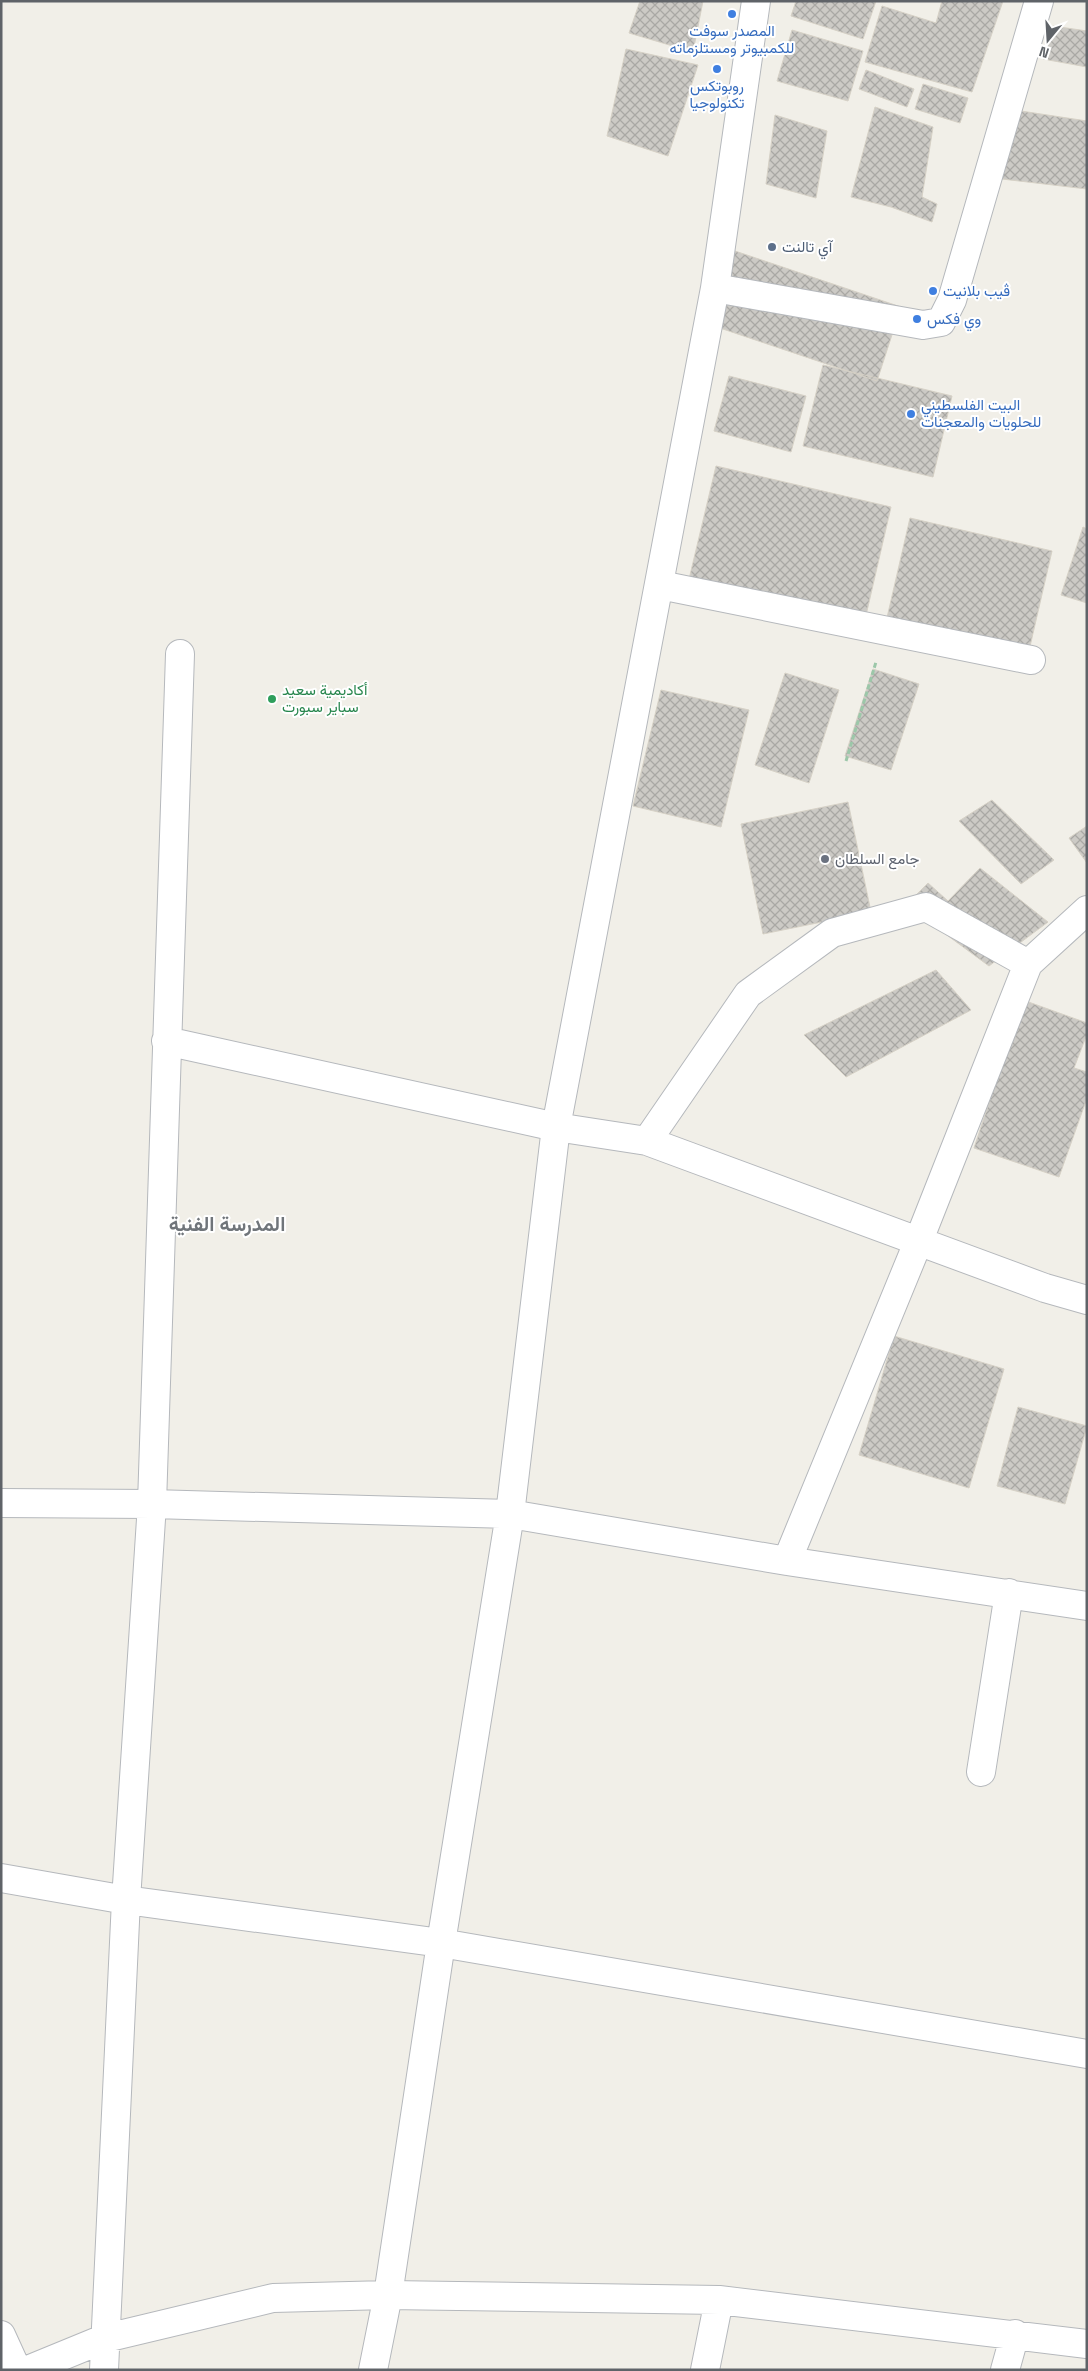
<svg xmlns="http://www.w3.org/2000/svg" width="1088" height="2371" font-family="'Space Grotesk',Vazirmatn,sans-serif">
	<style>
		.building { fill: url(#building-cross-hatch); stroke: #d6d1c6 }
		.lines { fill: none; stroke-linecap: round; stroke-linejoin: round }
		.street-casing { stroke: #b5b8bc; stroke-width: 30 }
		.path { stroke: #9cc7a9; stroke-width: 3; stroke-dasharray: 5 2.5; stroke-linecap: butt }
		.street { stroke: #fff; stroke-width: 28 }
		.shop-dot { fill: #3f7fe0; stroke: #fff; stroke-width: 2 }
		.service-dot { fill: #5c6f8a; stroke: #fff; stroke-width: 2 }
		.leisure-dot { fill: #2e9e5b; stroke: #fff; stroke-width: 2 }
		.worship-dot { fill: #6b7280; stroke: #fff; stroke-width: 2 }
		.labels { text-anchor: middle; stroke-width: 4; stroke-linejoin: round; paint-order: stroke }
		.shop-label { font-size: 15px; fill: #366cbe; stroke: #fff; text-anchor: start }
		.service-label { font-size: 15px; fill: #4e5e75; stroke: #fff; text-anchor: start }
		.leisure-label { font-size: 15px; fill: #27864d; stroke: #fff; text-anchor: start }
		.worship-label { font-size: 15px; fill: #5b616d; stroke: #fff; text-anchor: start }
		.district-label { font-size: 20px; font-weight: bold; fill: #70757a; stroke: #fff }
	</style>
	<defs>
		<pattern id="building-cross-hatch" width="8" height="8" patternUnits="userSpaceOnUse" patternTransform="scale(1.25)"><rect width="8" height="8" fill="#cccac5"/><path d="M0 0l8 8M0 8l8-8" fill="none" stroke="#a9a8a4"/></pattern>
	</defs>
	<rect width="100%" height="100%" fill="#f1efe8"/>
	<path class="building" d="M 640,1 L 703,1 L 693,52 L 629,33 Z
		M 796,1 L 876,1 L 863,39 L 791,16 Z
		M 942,1 L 1003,1 L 972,92 L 865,62 L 882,6 L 936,23 Z
		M 1053,26 L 1087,31 L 1087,67 L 1043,59 Z
		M 792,30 L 863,51 L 848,101 L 777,81 Z
		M 626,49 L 698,65 L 668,156 L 607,136 Z
		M 866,70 L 914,89 L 907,107 L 859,89 Z
		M 923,84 L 968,98 L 960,123 L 915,109 Z
		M 875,107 L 933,127 L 922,197 L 937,204 L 932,222 L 891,207 L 851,197 Z
		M 1021,111 L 1087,121 L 1087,189 L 1002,179 Z
		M 775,115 L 827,131 L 816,198 L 766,184 Z
		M 735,251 L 901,307 L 877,381 L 711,325 Z
		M 823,365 L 952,396 L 933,477 L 803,446 Z
		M 729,376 L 806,396 L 791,452 L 714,431 Z
		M 716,466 L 891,507 L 861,637 L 685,596 Z
		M 910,518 L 1052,551 L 1028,655 L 886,622 Z
		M 1083,527 L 1087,529 L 1087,603 L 1061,595 Z
		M 873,669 L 919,684 L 891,770 L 845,756 Z
		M 785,673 L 839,690 L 809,783 L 755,765 Z
		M 661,690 L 749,710 L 721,827 L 633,806 Z
		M 992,800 L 1054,860 L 1021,884 L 959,821 Z
		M 848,802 L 871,912 L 763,934 L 741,824 Z
		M 1087,826 L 1087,863 L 1069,838 Z
		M 980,868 L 1048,922 L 989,966 L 906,905 L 928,883 L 948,901 Z
		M 936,970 L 971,1010 L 846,1077 L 804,1035 Z
		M 1023,1000 L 1087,1023 L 1087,1034 L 1074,1068 L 1087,1072 L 1087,1098 L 1059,1177 L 974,1148 Z
		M 894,1336 L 1004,1369 L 969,1488 L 859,1455 Z
		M 1018,1407 L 1087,1426 L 1065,1504 L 997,1486 Z"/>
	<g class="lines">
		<g class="street-casing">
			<path id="street" d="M 715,288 L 923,325 L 941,322 L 952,300 L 1039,1
				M 660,585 L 1031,660
				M 166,1041 L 556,1127 L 647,1141 L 1045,1288 L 1087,1300
				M 647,1141 L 748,994 L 832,933 L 926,907 L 1028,964
				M 1,1503 L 152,1504 L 510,1514 L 787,1561 L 1087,1606
				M 787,1561 L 919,1240 L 1028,964 L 1087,910
				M 981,1772 L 1009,1593
				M 1,1878 L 126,1900 L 441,1943 L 1087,2054
				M 1,2335 L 17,2370
				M 28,2370 L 106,2338 L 273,2298 L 388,2295 L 719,2300 L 1087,2344
				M 104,2370 L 126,1900 L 152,1504 L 180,654
				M 373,2370 L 388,2295 L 441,1943 L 510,1514 L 556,1127 L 715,288 L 756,1
				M 705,2370 L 719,2300
				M 1005,2370 L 1015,2334"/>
		</g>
		<path class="path" d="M 846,761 L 876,662"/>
		<use href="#street" class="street"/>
	</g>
	<g class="shop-dot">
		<circle cx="732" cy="14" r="5"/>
		<circle cx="717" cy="69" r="5"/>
		<circle cx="933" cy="291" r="5"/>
		<circle cx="917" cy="319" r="5"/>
		<circle cx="911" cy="414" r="5"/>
	</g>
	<circle class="service-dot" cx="772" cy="247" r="5"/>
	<circle class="leisure-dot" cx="272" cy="699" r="5"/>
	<circle class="worship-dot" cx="825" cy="859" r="5"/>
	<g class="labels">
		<g class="shop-label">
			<text x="732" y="36" text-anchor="middle">المصدر سوفت<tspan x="732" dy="17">للكمبيوتر ومستلزماته</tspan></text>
			<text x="717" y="91" text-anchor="middle">روبوتكس<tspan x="717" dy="17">تكنولوجيا</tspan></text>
			<text x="943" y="296">ڤيب بلانيت</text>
			<text x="927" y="324">وي فكس</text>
			<text x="921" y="410">البيت الفلسطيني<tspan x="921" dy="17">للحلويات والمعجنات</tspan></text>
		</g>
		<g class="service-label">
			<text x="782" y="252">آي تالنت</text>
		</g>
		<g class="leisure-label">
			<text x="282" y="695">أكاديمية سعيد<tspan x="282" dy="17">سباير سبورت</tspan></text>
		</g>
		<g class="worship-label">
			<text x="835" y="864">جامع السلطان</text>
		</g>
		<g class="district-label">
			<text x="227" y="1231">المدرسة الفنية</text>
		</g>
	</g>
	<rect width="1088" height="2371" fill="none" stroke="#5f6368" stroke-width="5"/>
	<g transform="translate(1048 40) rotate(198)" stroke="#ffffff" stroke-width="4" paint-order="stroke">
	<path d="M0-4L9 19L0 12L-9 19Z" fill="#5f6368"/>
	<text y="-8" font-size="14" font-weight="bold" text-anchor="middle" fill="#5f6368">N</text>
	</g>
</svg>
